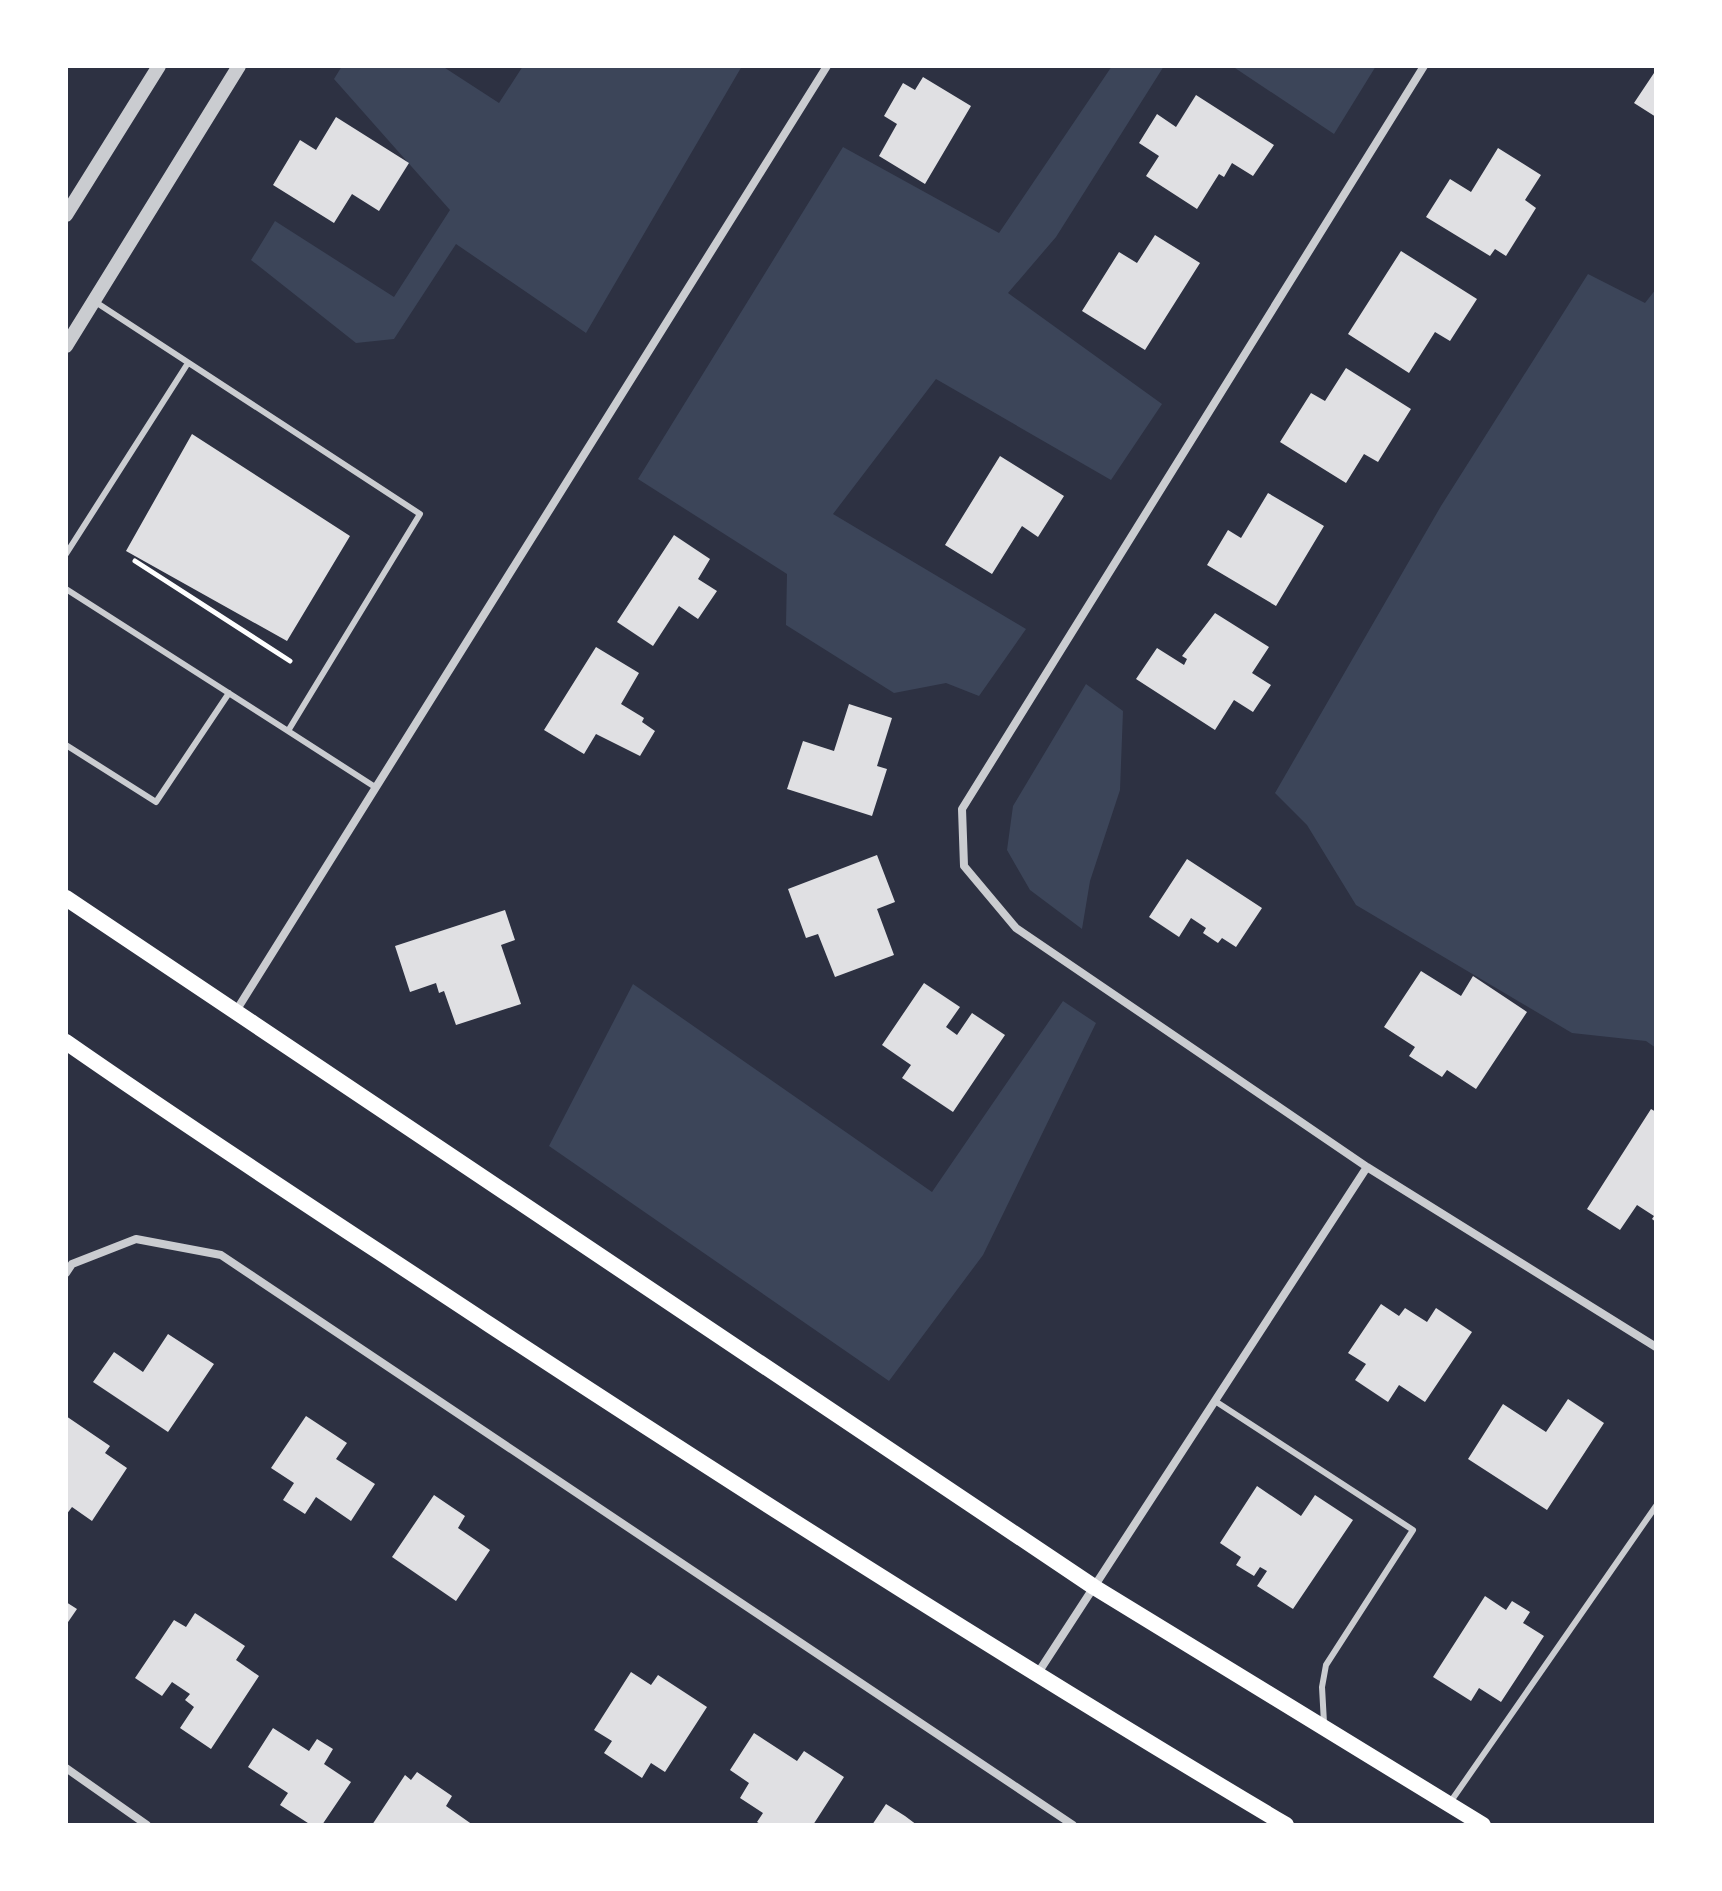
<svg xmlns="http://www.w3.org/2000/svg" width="1722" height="1891" font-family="Montserrat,sans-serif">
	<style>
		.green { fill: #3c4559 }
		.building { fill: #e0e0e3 }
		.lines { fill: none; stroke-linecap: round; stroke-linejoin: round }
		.path { stroke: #fff; stroke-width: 5 }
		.service { stroke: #caccd0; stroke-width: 6 }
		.minor { stroke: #caccd0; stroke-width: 8 }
		.tertiary { stroke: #caccd0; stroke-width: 14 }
		.secondary { stroke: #fff; stroke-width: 16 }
	</style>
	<rect width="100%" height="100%" fill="#2d3142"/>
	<path class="green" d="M 342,66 L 442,66 L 499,103 L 523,66 L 742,66 L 586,333 L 456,244 L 394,339 L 356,343 L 251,260 L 275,221 L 394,297 L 450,210 L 334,79 Z
		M 1112,66 L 1164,66 L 1056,237 L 1008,293 L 1162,404 L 1111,480 L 936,379 L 833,514 L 1026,629 L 979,696 L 946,683 L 894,693 L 786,625 L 787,574 L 638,479 L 843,147 L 999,233 Z
		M 1232,66 L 1376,66 L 1334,134 Z
		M 1588,274 L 1645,303 L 1656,289 L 1656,1048 L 1646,1041 L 1572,1033 L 1356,905 L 1307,825 L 1275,793 L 1441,506 Z
		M 1086,684 L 1123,711 L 1120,790 L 1090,881 L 1082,929 L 1030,890 L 1007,850 L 1013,806 Z
		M 633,984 L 932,1192 L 1063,1001 L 1096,1023 L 983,1255 L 889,1381 L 549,1146 Z"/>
	<path class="building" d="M 1656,70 L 1656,117 L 1634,103 Z
		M 923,77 L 971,106 L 925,184 L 879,156 L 897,124 L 884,116 L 903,83 L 915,90 Z
		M 1196,95 L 1274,145 L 1253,176 L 1232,163 L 1224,177 L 1219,174 L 1197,209 L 1146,176 L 1159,156 L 1139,143 L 1157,114 L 1176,127 Z
		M 336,117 L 409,163 L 379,211 L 352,194 L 334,223 L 273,185 L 300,140 L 316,150 Z
		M 1498,148 L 1541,175 L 1525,200 L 1536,208 L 1506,256 L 1495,249 L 1490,256 L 1426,217 L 1450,179 L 1471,192 Z
		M 1155,235 L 1200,263 L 1145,350 L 1082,311 L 1119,252 L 1137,263 Z
		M 1401,251 L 1477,299 L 1450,341 L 1435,332 L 1409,373 L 1348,334 Z
		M 1346,368 L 1411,409 L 1378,462 L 1364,454 L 1346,483 L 1280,442 L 1311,393 L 1325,401 Z
		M 192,434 L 350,536 L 287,641 L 126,551 Z
		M 1000,456 L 1064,496 L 1038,537 L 1022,526 L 992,574 L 945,545 Z
		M 1268,493 L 1324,526 L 1276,606 L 1207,565 L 1228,530 L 1241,538 Z
		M 674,535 L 710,559 L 698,579 L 717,591 L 698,619 L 679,606 L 653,646 L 617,622 Z
		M 1215,613 L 1269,647 L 1252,673 L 1271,685 L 1253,712 L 1234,700 L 1215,730 L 1136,679 L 1157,648 L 1184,665 L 1187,659 L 1182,656 Z
		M 596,647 L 639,673 L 621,704 L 644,718 L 642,722 L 655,731 L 640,756 L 596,734 L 584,754 L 544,730 Z
		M 849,704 L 892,718 L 877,766 L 887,769 L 872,816 L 787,789 L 803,741 L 834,751 Z
		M 877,855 L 895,902 L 877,909 L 894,955 L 835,977 L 818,934 L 806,938 L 788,889 Z
		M 1187,859 L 1262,908 L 1236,947 L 1222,938 L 1218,943 L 1203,933 L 1206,928 L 1191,918 L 1179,937 L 1149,917 Z
		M 505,910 L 515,940 L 501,945 L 521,1004 L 456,1025 L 444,991 L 439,993 L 436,983 L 410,992 L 395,946 Z
		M 1421,971 L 1461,996 L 1473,976 L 1527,1012 L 1476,1089 L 1447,1070 L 1442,1077 L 1409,1056 L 1415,1047 L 1384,1027 Z
		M 924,983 L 960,1007 L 946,1027 L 957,1035 L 972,1013 L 1005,1035 L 953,1112 L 902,1078 L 911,1065 L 882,1045 Z
		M 1651,1109 L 1656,1112 L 1656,1222 L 1652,1219 L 1654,1216 L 1637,1205 L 1620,1230 L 1587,1209 Z
		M 1381,1304 L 1399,1316 L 1405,1308 L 1427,1322 L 1436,1308 L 1472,1332 L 1425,1402 L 1399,1385 L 1388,1402 L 1355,1380 L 1366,1364 L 1348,1353 Z
		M 168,1334 L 214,1364 L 168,1432 L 93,1382 L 114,1352 L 143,1372 Z
		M 1568,1399 L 1604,1423 L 1547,1510 L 1468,1459 L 1503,1404 L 1546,1432 Z
		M 66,1416 L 110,1446 L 105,1453 L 127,1468 L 92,1521 L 72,1507 L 66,1515 Z
		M 306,1416 L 347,1443 L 336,1459 L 375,1484 L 351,1521 L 316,1497 L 305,1514 L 283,1500 L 294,1483 L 271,1468 Z
		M 1257,1486 L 1301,1516 L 1315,1495 L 1353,1520 L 1293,1609 L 1257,1586 L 1267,1571 L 1260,1567 L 1254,1576 L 1236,1565 L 1241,1557 L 1220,1543 Z
		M 434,1495 L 465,1516 L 458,1528 L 490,1550 L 456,1601 L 392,1557 Z
		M 1485,1596 L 1506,1610 L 1512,1601 L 1530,1612 L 1523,1623 L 1544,1636 L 1501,1702 L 1479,1688 L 1471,1701 L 1433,1677 Z
		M 66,1602 L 77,1609 L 66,1625 Z
		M 195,1613 L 245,1646 L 236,1660 L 259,1676 L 211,1749 L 180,1728 L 194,1707 L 185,1700 L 190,1694 L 172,1682 L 162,1696 L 135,1678 L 174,1620 L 186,1627 Z
		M 631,1672 L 651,1685 L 658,1675 L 707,1707 L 665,1772 L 651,1763 L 642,1778 L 604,1753 L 612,1741 L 594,1730 Z
		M 273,1728 L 309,1751 L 317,1739 L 333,1749 L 324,1764 L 351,1782 L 322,1825 L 311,1825 L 280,1805 L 288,1793 L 248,1767 Z
		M 754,1733 L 797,1761 L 804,1751 L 844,1777 L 813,1825 L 762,1825 L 757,1822 L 763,1813 L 740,1798 L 749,1783 L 730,1770 Z
		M 417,1772 L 452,1796 L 446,1806 L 473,1825 L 372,1825 L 405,1775 L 411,1780 Z
		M 886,1804 L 905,1816 L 917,1825 L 872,1825 Z"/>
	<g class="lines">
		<path class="path" d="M 135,561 L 290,661"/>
		<path class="service" d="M 94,301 L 420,514 L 288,731 L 375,787
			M 66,554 L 188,363
			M 66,589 L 288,731
			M 66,745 L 156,802 L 229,693
			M 1215,1401 L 1413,1530 L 1326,1665 L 1322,1687 L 1324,1723
			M 1449,1804 L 1656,1506"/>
		<path class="minor" d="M 1424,66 L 962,809 L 964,866 L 1016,928 L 1367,1167 L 1656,1347
			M 236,1011 L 827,66
			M 66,1273 L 72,1264 L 136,1239 L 221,1255 L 1073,1825
			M 1036,1676 L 1367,1167
			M 66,1768 L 147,1825"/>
		<path class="tertiary" d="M 66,215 L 159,66
			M 66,346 L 239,66"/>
		<path class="secondary" d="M 66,898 L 1094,1587 L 1483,1825
			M 66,1042 C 205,1139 348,1231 490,1325 C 752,1497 1017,1665 1286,1825"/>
	</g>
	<rect width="1722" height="1891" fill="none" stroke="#ffffff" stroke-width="136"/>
</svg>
